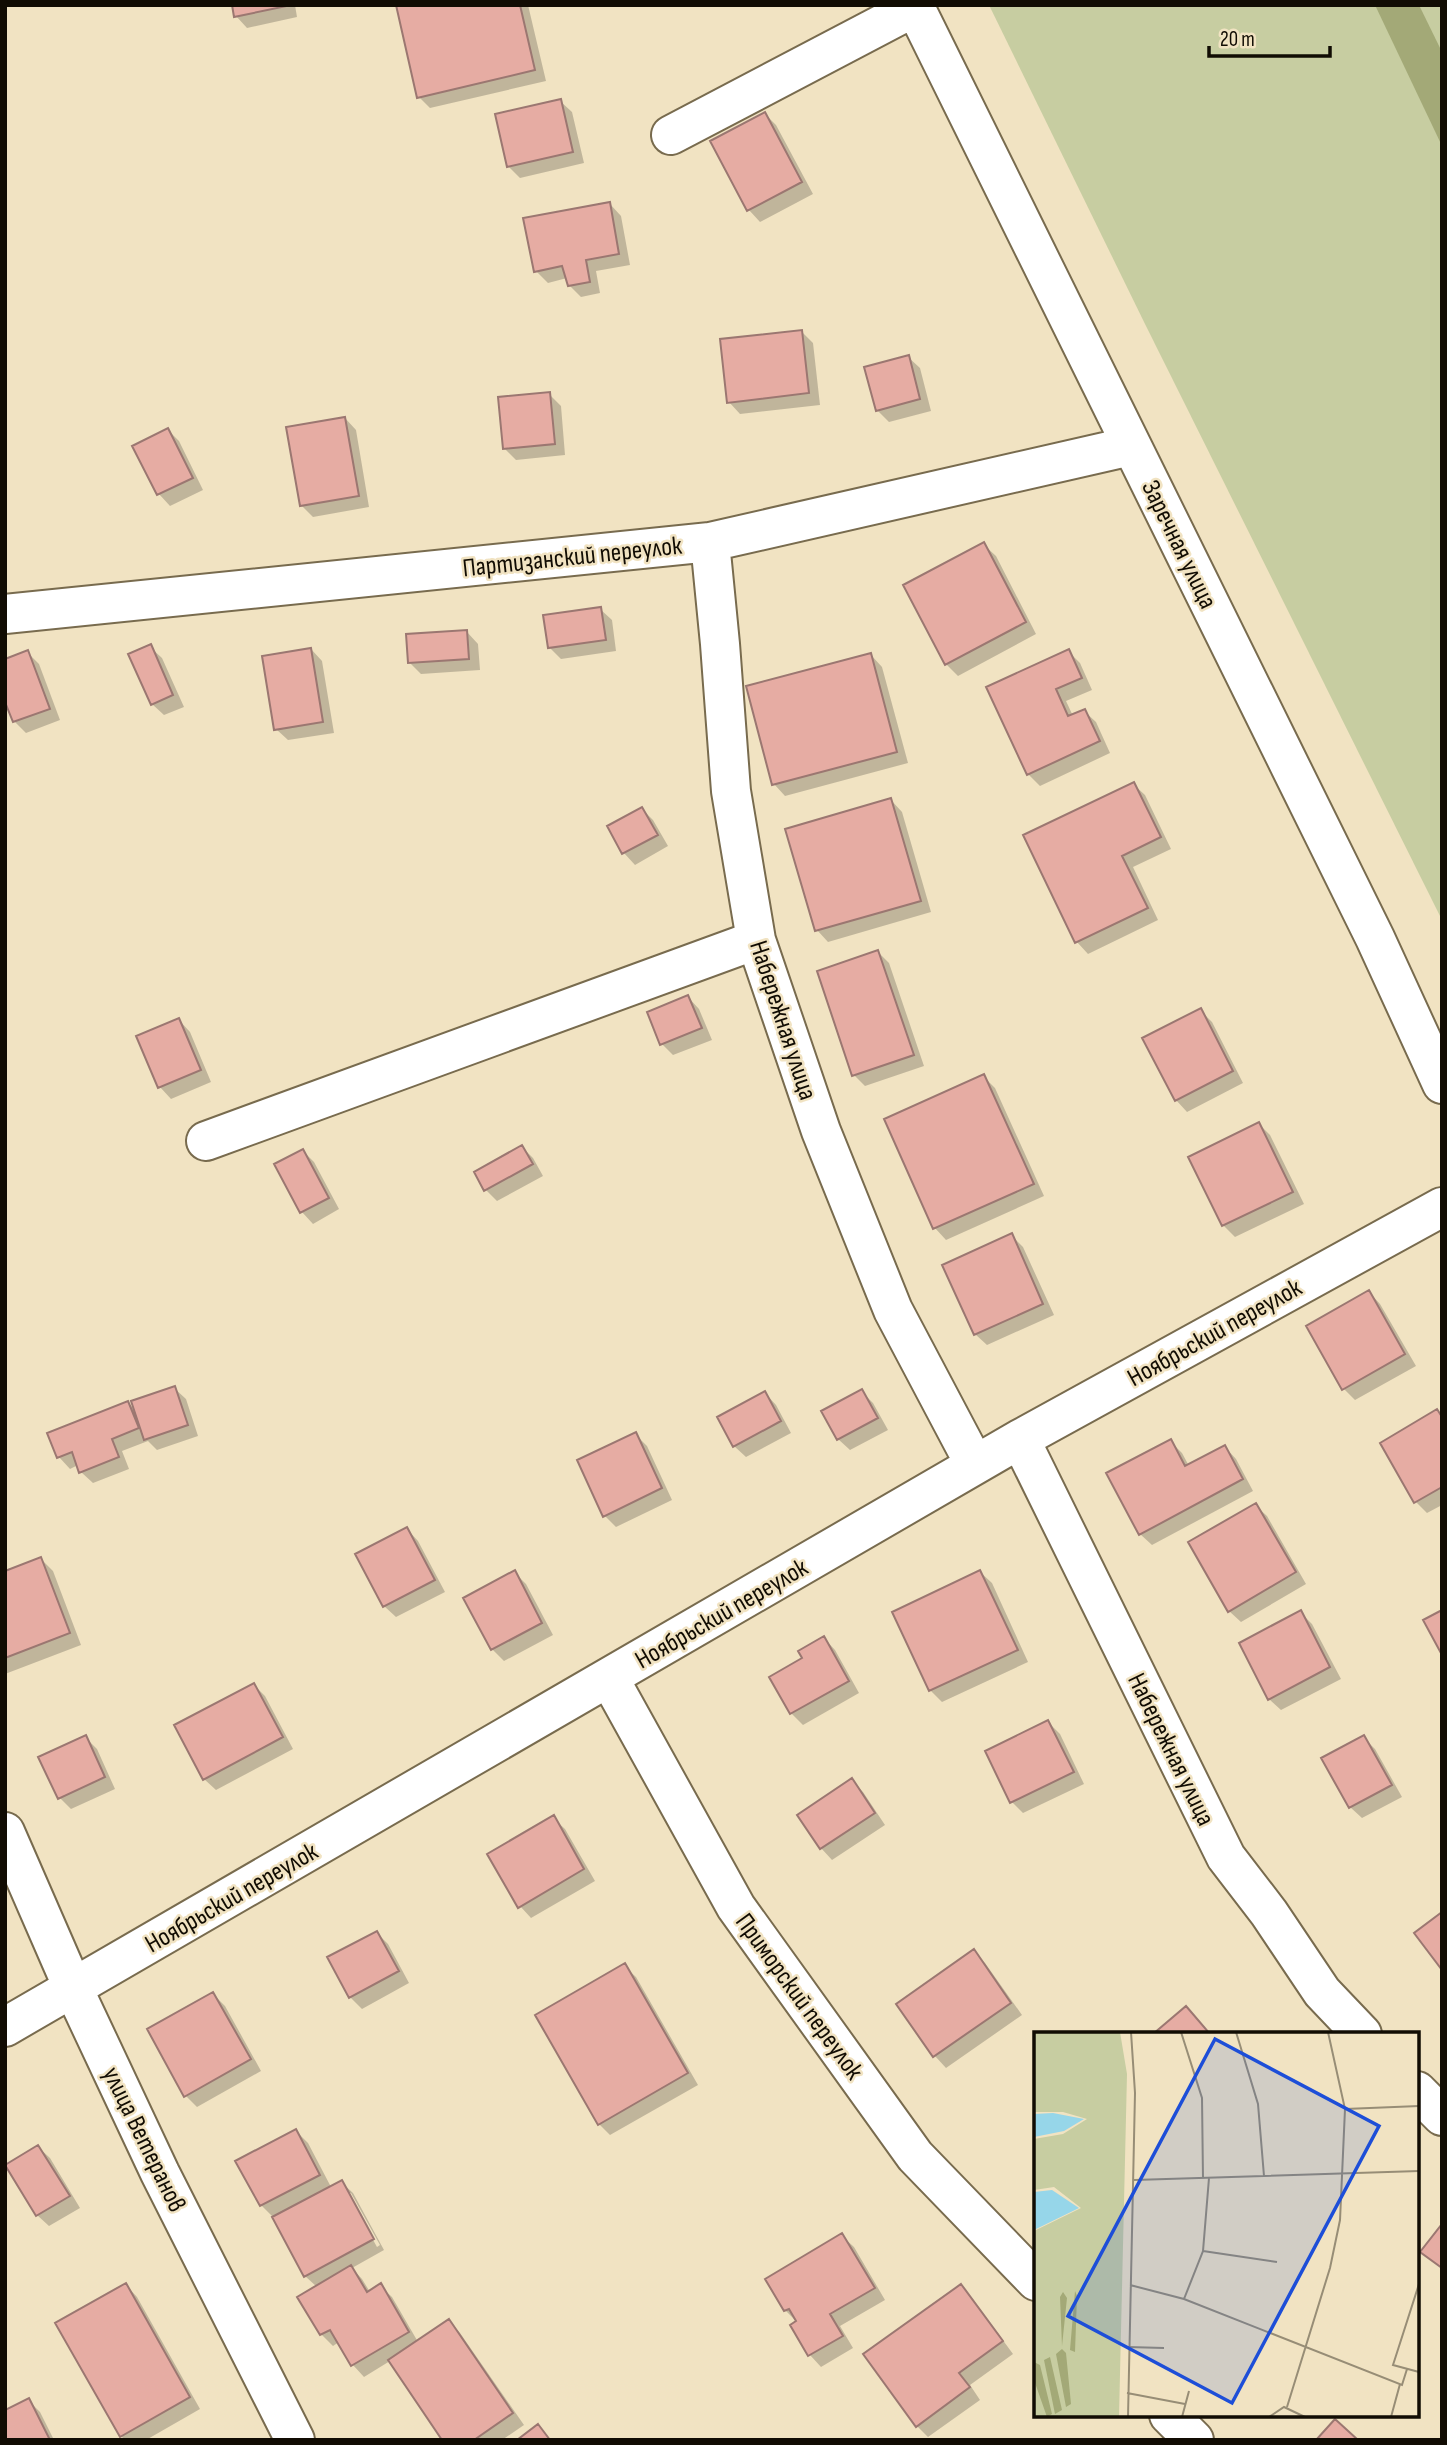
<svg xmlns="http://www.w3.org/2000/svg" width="1447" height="2445" font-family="'Sofia Sans Condensed',sans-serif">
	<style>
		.green { fill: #c7cda1 }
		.forest { fill: #a3a977 }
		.shadow { fill: #0003; fill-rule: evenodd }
		.building { fill: #e6aca3; stroke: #9b7771; stroke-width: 2 }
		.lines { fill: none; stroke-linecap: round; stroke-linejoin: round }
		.minor-casing { stroke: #786b4e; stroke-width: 42 }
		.minor { stroke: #fff; stroke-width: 38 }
		.labels { text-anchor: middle; stroke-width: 5; stroke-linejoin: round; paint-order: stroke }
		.street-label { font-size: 26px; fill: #110c03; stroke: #f1e3c2 }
		.inset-road { fill: none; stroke: #978d76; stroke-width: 2 }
		.view { fill: #1d4ed8; fill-opacity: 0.15; stroke: #1d4ed8; stroke-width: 3.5 }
		.inset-edge { fill: none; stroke: #110c03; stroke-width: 3.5 }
	</style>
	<rect width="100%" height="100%" fill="#f1e3c2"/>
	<path class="green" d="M 989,5 L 1442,5 L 1442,920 L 1145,324 Z"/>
	<path class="forest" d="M 1375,5 L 1419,5 L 1442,52 L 1442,146 Z"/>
	<path class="shadow" d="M 233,5 L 295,5 L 297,17 L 247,28 L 236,16 Z
		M 398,5 L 528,5 L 546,81 L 430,108 L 419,97 Z
		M 560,101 L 572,112 L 584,163 L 520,178 L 509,167 Z
		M 765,114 L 776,125 L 813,194 L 760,222 L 749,210 Z
		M 610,204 L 621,216 L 630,265 L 596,271 L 600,293 L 581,297 L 569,285 L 567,278 L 548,283 L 536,271 Z
		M 802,332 L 813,343 L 820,405 L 740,414 L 729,402 Z
		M 908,357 L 920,368 L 931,411 L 889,422 L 877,410 Z
		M 549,394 L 561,406 L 565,455 L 516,460 L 504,448 Z
		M 345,418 L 356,430 L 369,507 L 313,517 L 301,505 Z
		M 168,430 L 179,441 L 203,490 L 170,506 L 159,494 L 135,447 Z
		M 984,545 L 996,556 L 1036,634 L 958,676 L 946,664 L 906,586 Z
		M 600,609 L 612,620 L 616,651 L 561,659 L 550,648 Z
		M 467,632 L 478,644 L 480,670 L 421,674 L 410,663 Z
		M 150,647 L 162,658 L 184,707 L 164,715 L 152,704 Z
		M 311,649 L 322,661 L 334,733 L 288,740 L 276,729 Z
		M 1068,651 L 1080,663 L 1092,690 L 1066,701 L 1073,716 L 1084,711 L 1096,722 L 1110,753 L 1040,786 L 1028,774 L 989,688 Z
		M 27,652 L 39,664 L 60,720 L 26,733 L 14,721 Z
		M 871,655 L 882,667 L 908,763 L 785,796 L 774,784 Z
		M 1133,784 L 1145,795 L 1171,849 L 1133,867 L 1158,920 L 1088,954 L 1077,942 L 1025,836 Z
		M 891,800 L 902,812 L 931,912 L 828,942 L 817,930 Z
		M 642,809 L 653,820 L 668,846 L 635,865 L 624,853 L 609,827 Z
		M 878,952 L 889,963 L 924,1066 L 865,1086 L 854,1075 Z
		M 688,997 L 699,1009 L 712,1040 L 673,1055 L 662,1044 Z
		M 1200,1010 L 1212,1022 L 1243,1083 L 1187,1112 L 1176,1100 Z
		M 179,1020 L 190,1032 L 211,1082 L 171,1099 L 160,1087 Z
		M 983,1076 L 995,1088 L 1044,1196 L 946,1240 L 935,1228 L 886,1120 Z
		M 1259,1124 L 1270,1135 L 1304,1204 L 1235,1237 L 1223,1225 Z
		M 522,1147 L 533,1158 L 543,1176 L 497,1201 L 486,1190 Z
		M 303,1151 L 314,1162 L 339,1209 L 313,1224 L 302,1212 L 276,1165 Z
		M 1011,1235 L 1023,1247 L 1054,1315 L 987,1345 L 975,1334 Z
		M 1369,1292 L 1380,1304 L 1416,1366 L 1355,1400 L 1344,1389 L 1308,1326 Z
		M 174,1388 L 186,1399 L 198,1436 L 157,1450 L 148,1441 L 122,1451 L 129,1469 L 93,1483 L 81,1472 L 78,1465 L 70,1469 L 59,1457 L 128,1403 L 136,1411 Z
		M 861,1391 L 873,1403 L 888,1430 L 850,1450 L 838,1439 Z
		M 765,1393 L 776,1405 L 791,1433 L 746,1457 L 734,1446 Z
		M 1437,1411 L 1442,1416 L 1442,1505 L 1427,1513 L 1416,1502 Z
		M 635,1434 L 647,1446 L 672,1500 L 616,1527 L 605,1516 Z
		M 1170,1441 L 1182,1453 L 1189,1466 L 1225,1447 L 1236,1459 L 1253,1491 L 1152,1545 L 1140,1534 Z
		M 1255,1505 L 1267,1516 L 1306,1584 L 1241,1622 L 1229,1611 Z
		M 407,1529 L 418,1541 L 445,1592 L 396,1617 L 384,1606 Z
		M 41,1559 L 53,1571 L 81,1645 L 5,1674 L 5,1573 Z
		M 980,1572 L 992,1583 L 1028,1662 L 942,1702 L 930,1690 L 894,1612 Z
		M 515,1573 L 526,1584 L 553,1635 L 504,1661 L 492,1649 Z
		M 1301,1613 L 1312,1624 L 1341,1679 L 1281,1710 L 1269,1699 Z
		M 824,1638 L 835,1650 L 859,1693 L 803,1725 L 791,1713 Z
		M 254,1685 L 265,1696 L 293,1749 L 216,1790 L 204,1779 Z
		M 1048,1722 L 1060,1734 L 1084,1784 L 1023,1813 L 1012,1802 Z
		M 85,1737 L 97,1749 L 115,1789 L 71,1809 L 60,1798 Z
		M 1363,1737 L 1375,1749 L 1402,1797 L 1362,1818 L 1350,1807 Z
		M 852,1781 L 863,1792 L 885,1825 L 832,1860 L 821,1848 Z
		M 553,1818 L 565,1829 L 595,1881 L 531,1918 L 520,1906 Z
		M 377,1933 L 388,1944 L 409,1983 L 362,2009 L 350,1997 Z
		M 973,1952 L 985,1963 L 1022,2015 L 946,2068 L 935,2056 L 898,2005 Z
		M 624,1966 L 636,1977 L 698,2085 L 610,2135 L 599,2124 Z
		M 213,1994 L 225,2006 L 261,2071 L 197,2107 L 185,2095 Z
		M 296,2131 L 308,2143 L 331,2187 L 341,2182 L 353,2193 L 384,2250 L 352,2268 L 362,2279 L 370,2292 L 380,2286 L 392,2297 L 418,2342 L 449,2321 L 460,2333 L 524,2425 L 502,2440 L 444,2440 L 390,2361 L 364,2377 L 353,2365 L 339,2342 L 333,2346 L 321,2334 L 317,2287 L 305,2276 L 273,2217 L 261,2205 L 238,2161 ZM 347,2193 L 351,2193 L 380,2245 L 377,2247 Z
		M 38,2147 L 50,2158 L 80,2208 L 49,2226 L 37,2215 Z
		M 842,2236 L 854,2247 L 885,2300 L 840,2326 L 853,2348 L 821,2367 L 810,2355 L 792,2325 L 797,2322 L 785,2310 Z
		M 126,2285 L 137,2297 L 200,2409 L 146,2440 L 125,2440 L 121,2436 Z
		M 961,2287 L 972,2298 L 1013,2354 L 970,2385 L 980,2400 L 928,2437 L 917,2426 Z
		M 28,2400 L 40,2412 L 54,2440 L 5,2440 Z"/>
	<path class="building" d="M 232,5 L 286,5 L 287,6 L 234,17 Z
		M 396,5 L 520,5 L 535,70 L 417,98 Z
		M 561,99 L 573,152 L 507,167 L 495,114 Z
		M 765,112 L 802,182 L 747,211 L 710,141 Z
		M 610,202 L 619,254 L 586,260 L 590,282 L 568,286 L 562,266 L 534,272 L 523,218 Z
		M 802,330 L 809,393 L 727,403 L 720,339 Z
		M 909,355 L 920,399 L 876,411 L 864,367 Z
		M 550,392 L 555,444 L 503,449 L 498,397 Z
		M 345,417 L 359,496 L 300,506 L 286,427 Z
		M 168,428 L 193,478 L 157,495 L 132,446 Z
		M 984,542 L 1026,622 L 945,665 L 903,585 Z
		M 601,607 L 606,640 L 548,648 L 543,615 Z
		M 467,630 L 469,659 L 408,663 L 406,634 Z
		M 151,644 L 173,695 L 151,705 L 128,654 Z
		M 311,648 L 323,722 L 274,730 L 262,656 Z
		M 1069,649 L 1082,678 L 1056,689 L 1068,716 L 1085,709 L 1100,741 L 1027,775 L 986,687 Z
		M 28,650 L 50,709 L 13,722 L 5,702 L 5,659 Z
		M 871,653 L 897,752 L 772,785 L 746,686 Z
		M 1134,782 L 1161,837 L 1122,856 L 1148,908 L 1075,943 L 1023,835 Z
		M 891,798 L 921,901 L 815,931 L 785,829 Z
		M 642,807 L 658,835 L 622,854 L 607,826 Z
		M 878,950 L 914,1055 L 852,1076 L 817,971 Z
		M 688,995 L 702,1028 L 660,1045 L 647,1012 Z
		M 1201,1008 L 1233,1071 L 1175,1101 L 1142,1038 Z
		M 179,1018 L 201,1070 L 158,1088 L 136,1036 Z
		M 984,1074 L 1034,1184 L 933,1229 L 884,1119 Z
		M 1259,1122 L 1293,1192 L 1222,1226 L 1188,1157 Z
		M 522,1145 L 533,1164 L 484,1191 L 474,1172 Z
		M 303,1149 L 329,1198 L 300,1213 L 274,1164 Z
		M 1012,1233 L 1043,1304 L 974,1335 L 942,1265 Z
		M 1369,1290 L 1405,1354 L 1342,1390 L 1306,1326 Z
		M 175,1386 L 188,1425 L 144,1440 L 131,1401 Z
		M 862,1389 L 878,1418 L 837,1440 L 821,1411 Z
		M 765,1391 L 781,1421 L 733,1447 L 717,1417 Z
		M 128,1401 L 139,1428 L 112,1439 L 119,1457 L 79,1473 L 72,1452 L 57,1458 L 47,1433 Z
		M 1437,1409 L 1442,1417 L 1442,1487 L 1414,1503 L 1380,1443 Z
		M 636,1432 L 662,1488 L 603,1517 L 577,1460 Z
		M 1171,1439 L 1185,1466 L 1225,1445 L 1243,1479 L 1139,1535 L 1106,1473 Z
		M 1256,1503 L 1296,1572 L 1228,1612 L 1188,1542 Z
		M 407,1527 L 435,1580 L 383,1607 L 355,1554 Z
		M 41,1557 L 70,1633 L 5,1658 L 5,1571 Z
		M 515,1570 L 542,1623 L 491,1650 L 463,1598 Z
		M 980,1570 L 1018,1650 L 929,1691 L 892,1612 Z
		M 1301,1610 L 1330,1667 L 1268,1700 L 1239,1643 Z
		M 1442,1610 L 1442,1655 L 1423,1620 Z
		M 824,1636 L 849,1681 L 790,1714 L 769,1677 L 802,1658 L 798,1651 Z
		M 254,1683 L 283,1737 L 203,1780 L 174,1725 Z
		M 1048,1720 L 1074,1772 L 1010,1803 L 985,1751 Z
		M 86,1735 L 105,1777 L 58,1799 L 38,1757 Z
		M 1364,1735 L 1392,1785 L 1349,1808 L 1321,1758 Z
		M 852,1778 L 875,1813 L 820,1849 L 797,1815 Z
		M 554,1815 L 584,1869 L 518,1908 L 487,1854 Z
		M 1442,1912 L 1442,1970 L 1414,1933 Z
		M 377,1931 L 399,1971 L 349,1998 L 327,1957 Z
		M 974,1949 L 1011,2003 L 933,2057 L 896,2004 Z
		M 625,1963 L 688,2073 L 598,2125 L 535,2015 Z
		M 213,1992 L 251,2059 L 184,2097 L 147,2029 Z
		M 1186,2006 L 1210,2034 L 1153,2034 Z
		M 296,2129 L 320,2175 L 260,2206 L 235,2161 Z
		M 38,2145 L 70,2196 L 36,2216 L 5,2165 Z
		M 342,2180 L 374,2239 L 304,2277 L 272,2217 Z
		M 1442,2224 L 1442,2268 L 1420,2252 Z
		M 842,2233 L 875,2288 L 830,2314 L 843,2336 L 808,2356 L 790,2325 L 796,2321 L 789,2309 L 784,2311 L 765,2279 Z
		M 351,2265 L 367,2292 L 381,2283 L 409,2332 L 351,2366 L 330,2330 L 320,2335 L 297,2297 Z
		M 126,2283 L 190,2397 L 120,2437 L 55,2323 Z
		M 961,2284 L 1003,2341 L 959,2373 L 970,2387 L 916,2427 L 863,2354 Z
		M 449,2319 L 513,2413 L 474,2440 L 442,2440 L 388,2360 Z
		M 29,2398 L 50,2440 L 5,2440 L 5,2410 Z
		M 1335,2419 L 1358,2440 L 1316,2440 Z
		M 538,2424 L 550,2440 L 517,2440 Z"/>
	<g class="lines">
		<g class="minor-casing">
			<path id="minor" d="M 914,5 L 1375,938 L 1442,1084
				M 671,135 L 915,7
				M 710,542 L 720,644 L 731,791 L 756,940 L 821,1131 L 893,1310 L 975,1465
				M 5,614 L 710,542 L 1131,446
				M 206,1141 L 756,940
				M 1020,1439 L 1226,1857 L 1269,1913 L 1322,1992 L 1362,2034
				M 609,1678 L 736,1907 L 915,2156 L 1036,2281
				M 5,1832 L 73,1988 L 160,2173 L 295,2440
				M 5,2027 L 1020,1439 L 1442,1207
				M 1417,2091 L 1442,2116
				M 1169,2415 L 1194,2440"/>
		</g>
		<use href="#minor" class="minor"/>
	</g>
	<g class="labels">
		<g class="street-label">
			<text transform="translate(1180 544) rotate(64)" y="9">Заречная улица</text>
			<text transform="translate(572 556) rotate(-6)" y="9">Партизанский переулок</text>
			<text transform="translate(784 1020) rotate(72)" y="9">Набережная улица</text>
			<text transform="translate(1214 1332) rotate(-29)" y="9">Ноябрьский переулок</text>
			<text transform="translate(721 1613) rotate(-30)" y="9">Ноябрьский переулок</text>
			<text transform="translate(1172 1749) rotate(64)" y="9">Набережная улица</text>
			<text transform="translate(231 1897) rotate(-30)" y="9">Ноябрьский переулок</text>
			<text transform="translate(800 1996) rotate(54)" y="9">Приморский переулок</text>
			<text transform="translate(145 2139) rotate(64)" y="9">улица Ветеранов</text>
		</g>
	</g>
	<g transform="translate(1034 2032)">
		<rect width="385" height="385" fill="#f1e3c2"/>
		<path d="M 0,0 L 86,0 L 93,42 L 85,385 L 0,385 L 0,199 L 47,176 L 20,155 L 0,158 L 0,107 L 29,102 L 53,87 L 29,80 L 0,80 Z" fill="#c7cda1"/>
		<path d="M 41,259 L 43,264 L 41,320 L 36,318 ZM 29,260 L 33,266 L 28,314 L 26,265 ZM 28,317 L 32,321 L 37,372 L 32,375 L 22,322 ZM 16,325 L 28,378 L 21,382 L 10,328 ZM 0,330 L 6,333 L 18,382 L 13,385 L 0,348 Z" fill="#a3a977"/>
		<path d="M 19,81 L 50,87 L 30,99 L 0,105 L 0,82 ZM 18,158 L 45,176 L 0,198 L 0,160 Z" fill="#96d6e9"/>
		<path class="inset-road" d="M 147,0 L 168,66 L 169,147M 202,0 L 224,72 L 230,144M 311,77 L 385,74M 100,148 L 385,139M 169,219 L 243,230M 385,252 L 359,333 L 385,340M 96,253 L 150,267 L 368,353 L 373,337M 150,267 L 169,219 L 175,146M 94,315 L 130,316M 93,361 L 151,372M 253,375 L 296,236 L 306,188 L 311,77 L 294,0M 94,385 L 101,61 L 97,0M 148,385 L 155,359M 235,385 L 250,375 L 271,385M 357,385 L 366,352"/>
		<path class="view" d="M 181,7 L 345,94 L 198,371 L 34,284 Z"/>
		<rect width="385" height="385" class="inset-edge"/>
	</g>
	<rect width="1447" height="2445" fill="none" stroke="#110c03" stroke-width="14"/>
	<path d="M1209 46v10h121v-10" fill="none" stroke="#110c03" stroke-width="3.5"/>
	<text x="1220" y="46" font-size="21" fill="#110c03" stroke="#f1e3c2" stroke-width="5" paint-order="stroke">20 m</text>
</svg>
